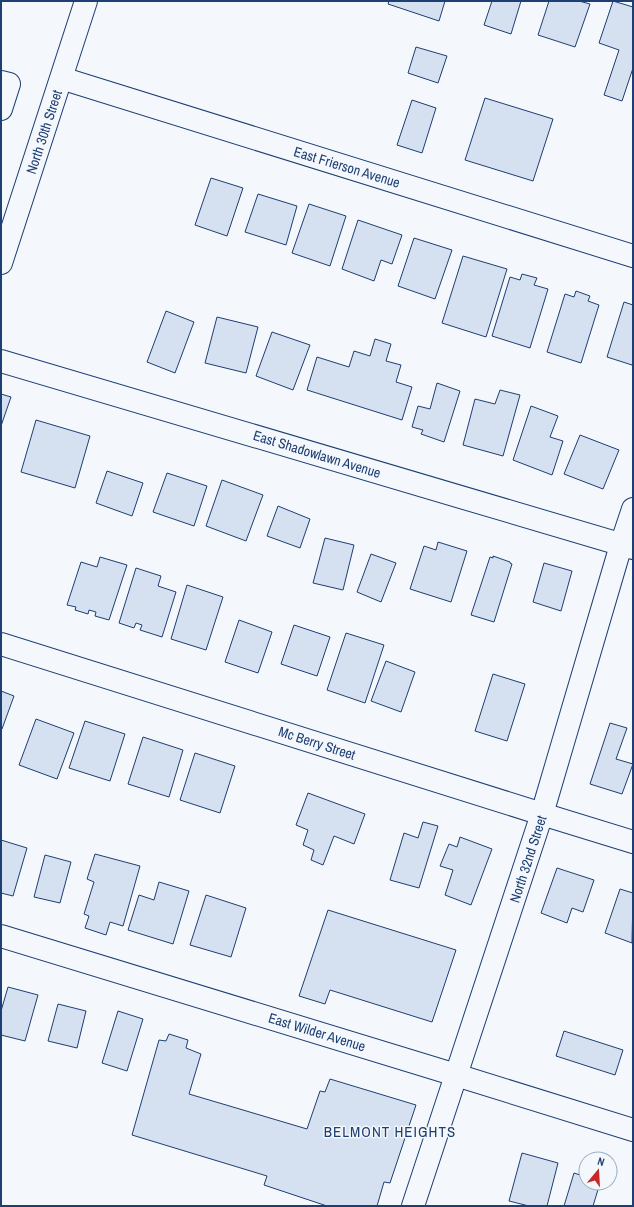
<svg xmlns="http://www.w3.org/2000/svg" width="634" height="1207" font-family="'Archivo Narrow',sans-serif">
	<style>
		.building { fill: #d5e0f0; stroke: #1d3f73 }
		.lines { fill: none; stroke-linecap: round; stroke-linejoin: round }
		.minor-casing { stroke: #1d3f73; stroke-width: 24 }
		.minor { stroke: #f4f7fb; stroke-width: 22 }
		.labels { text-anchor: middle; stroke-width: 3; stroke-linejoin: round; paint-order: stroke }
		.street-label { font-size: 14px; fill: #1d3f73; stroke: #f4f7fb }
		.neighbourhood-label { font-size: 15px; letter-spacing: 1px; fill: #1d3f73; stroke: #f4f7fb }
	</style>
	<rect width="100%" height="100%" fill="#f4f7fb"/>
	<path class="building" d="M 389,1 L 445,1 L 439,21 L 388,4 Z
		M 492,1 L 521,1 L 511,34 L 484,25 Z
		M 549,1 L 579,1 L 590,4 L 575,47 L 538,35 Z
		M 613,1 L 633,7 L 633,68 L 622,101 L 604,95 L 619,50 L 599,43 Z
		M 416,47 L 447,56 L 438,83 L 408,73 Z
		M 485,98 L 553,119 L 533,181 L 465,160 Z
		M 412,100 L 436,108 L 422,153 L 397,145 Z
		M 211,178 L 243,188 L 227,236 L 195,225 Z
		M 258,194 L 297,206 L 286,245 L 245,232 Z
		M 309,204 L 346,216 L 330,266 L 292,253 Z
		M 358,220 L 402,235 L 392,264 L 381,260 L 374,281 L 342,269 Z
		M 414,238 L 452,250 L 435,299 L 398,286 Z
		M 463,256 L 507,269 L 486,337 L 442,323 Z
		M 522,274 L 537,278 L 534,285 L 548,289 L 530,348 L 492,336 L 510,277 L 520,280 Z
		M 576,291 L 590,296 L 588,301 L 599,305 L 581,363 L 547,352 L 565,294 L 574,297 Z
		M 624,302 L 633,305 L 633,362 L 632,365 L 607,357 Z
		M 166,311 L 194,322 L 175,373 L 147,362 Z
		M 217,317 L 258,327 L 246,373 L 205,363 Z
		M 272,332 L 310,345 L 293,390 L 256,376 Z
		M 375,339 L 391,344 L 386,361 L 401,365 L 396,382 L 412,387 L 402,420 L 307,390 L 317,357 L 349,367 L 354,351 L 370,356 Z
		M 437,383 L 460,391 L 444,442 L 421,434 L 423,430 L 412,427 L 418,406 L 430,409 Z
		M 500,390 L 520,395 L 503,456 L 463,445 L 475,399 L 495,404 Z
		M 1,394 L 11,397 L 1,426 Z
		M 531,406 L 558,416 L 550,437 L 563,441 L 552,475 L 513,460 Z
		M 36,420 L 90,436 L 75,488 L 21,472 Z
		M 580,435 L 619,450 L 603,489 L 564,474 Z
		M 107,471 L 143,483 L 132,516 L 96,503 Z
		M 167,473 L 207,486 L 194,526 L 153,512 Z
		M 222,480 L 263,495 L 246,541 L 206,526 Z
		M 278,506 L 310,519 L 300,548 L 267,536 Z
		M 325,538 L 354,545 L 343,590 L 313,583 Z
		M 438,542 L 467,551 L 451,602 L 410,589 L 424,546 L 436,550 Z
		M 371,554 L 396,563 L 381,602 L 357,592 Z
		M 493,556 L 510,562 L 510,563 L 512,564 L 494,622 L 471,615 L 490,557 L 493,558 Z
		M 100,557 L 127,565 L 109,620 L 95,616 L 96,612 L 89,610 L 88,614 L 75,610 L 76,607 L 67,605 L 81,562 L 97,567 Z
		M 544,563 L 572,571 L 561,611 L 533,602 Z
		M 136,568 L 161,576 L 158,586 L 176,592 L 162,637 L 140,630 L 142,625 L 136,623 L 134,628 L 119,623 Z
		M 187,585 L 223,597 L 206,650 L 171,639 Z
		M 239,620 L 272,632 L 258,673 L 225,662 Z
		M 294,625 L 330,637 L 317,676 L 281,664 Z
		M 346,633 L 384,645 L 365,703 L 327,690 Z
		M 386,661 L 415,672 L 401,712 L 371,701 Z
		M 493,674 L 525,684 L 507,741 L 475,731 Z
		M 1,691 L 14,696 L 2,729 L 1,729 Z
		M 36,719 L 74,733 L 57,779 L 19,765 Z
		M 85,721 L 125,734 L 110,781 L 69,768 Z
		M 610,723 L 627,728 L 616,759 L 633,764 L 622,794 L 590,784 Z
		M 143,737 L 183,750 L 169,797 L 128,784 Z
		M 195,753 L 235,766 L 220,813 L 180,800 Z
		M 308,793 L 365,814 L 354,844 L 334,836 L 323,865 L 311,860 L 314,850 L 303,845 L 308,830 L 296,825 Z
		M 423,822 L 438,826 L 419,888 L 390,880 L 404,833 L 418,838 Z
		M 460,837 L 492,849 L 471,905 L 445,895 L 453,870 L 440,866 L 449,844 L 457,847 Z
		M 1,840 L 27,848 L 13,896 L 1,893 Z
		M 95,854 L 140,866 L 123,926 L 110,922 L 106,935 L 85,928 L 89,916 L 84,914 L 94,882 L 87,879 Z
		M 45,855 L 71,862 L 60,903 L 34,897 Z
		M 557,868 L 594,880 L 583,912 L 572,908 L 567,923 L 541,913 Z
		M 159,882 L 189,891 L 173,944 L 128,930 L 139,895 L 154,900 Z
		M 620,889 L 633,893 L 632,943 L 605,933 Z
		M 206,895 L 246,908 L 231,957 L 190,945 Z
		M 328,910 L 456,950 L 432,1022 L 330,990 L 325,1004 L 299,996 Z
		M 8,987 L 38,995 L 25,1041 L 1,1035 L 1,1011 Z
		M 58,1004 L 86,1011 L 77,1048 L 48,1041 Z
		M 118,1011 L 143,1019 L 127,1071 L 102,1063 Z
		M 564,1031 L 623,1050 L 615,1075 L 556,1056 Z
		M 169,1034 L 188,1040 L 186,1048 L 201,1054 L 189,1094 L 307,1129 L 320,1091 L 325,1092 L 330,1079 L 416,1105 L 390,1183 L 384,1182 L 377,1206 L 327,1206 L 264,1185 L 267,1176 L 132,1135 L 159,1040 L 166,1041 Z
		M 522,1153 L 558,1163 L 547,1206 L 529,1206 L 509,1201 Z
		M 574,1173 L 586,1177 L 586,1183 L 600,1183 L 593,1206 L 564,1206 Z"/>
	<g class="lines">
		<g class="minor-casing">
			<path id="minor" d="M 61,78 L 633,256
				M 1,82 L 9,84 L 1,109
				M 1,263 L 86,1
				M 1,361 L 633,548
				M 1,644 L 542,814 L 633,842
				M 1,936 L 456,1075 L 633,1130
				M 413,1206 L 542,814 L 621,545 L 633,509"/>
		</g>
		<use href="#minor" class="minor"/>
	</g>
	<g class="labels">
		<g class="street-label">
			<text transform="translate(44 132) rotate(-72)" y="5">North 30th Street</text>
			<text transform="translate(347 167) rotate(17)" y="5">East Frierson Avenue</text>
			<text transform="translate(317 454) rotate(17)" y="5">East Shadowlawn Avenue</text>
			<text transform="translate(317 743) rotate(18)" y="5">Mc Berry Street</text>
			<text transform="translate(528 859) rotate(-72)" y="5">North 32nd Street</text>
			<text transform="translate(317 1032) rotate(17)" y="5">East Wilder Avenue</text>
		</g>
		<g class="neighbourhood-label">
			<text x="390" y="1137">BELMONT HEIGHTS</text>
		</g>
	</g>
	<rect width="634" height="1207" fill="none" stroke="#1d3f73" stroke-width="4"/>
	<g transform="translate(598 1171) rotate(18)"><circle r="19" fill="#f4f7fb" stroke="#9eadc5"/>
	<path d="M0-3L7 15L0 10L-7 15Z" fill="#c62828"/>
	<text y="-6" font-size="11" font-weight="bold" text-anchor="middle" fill="#1d3f73">N</text>
	</g>
</svg>
